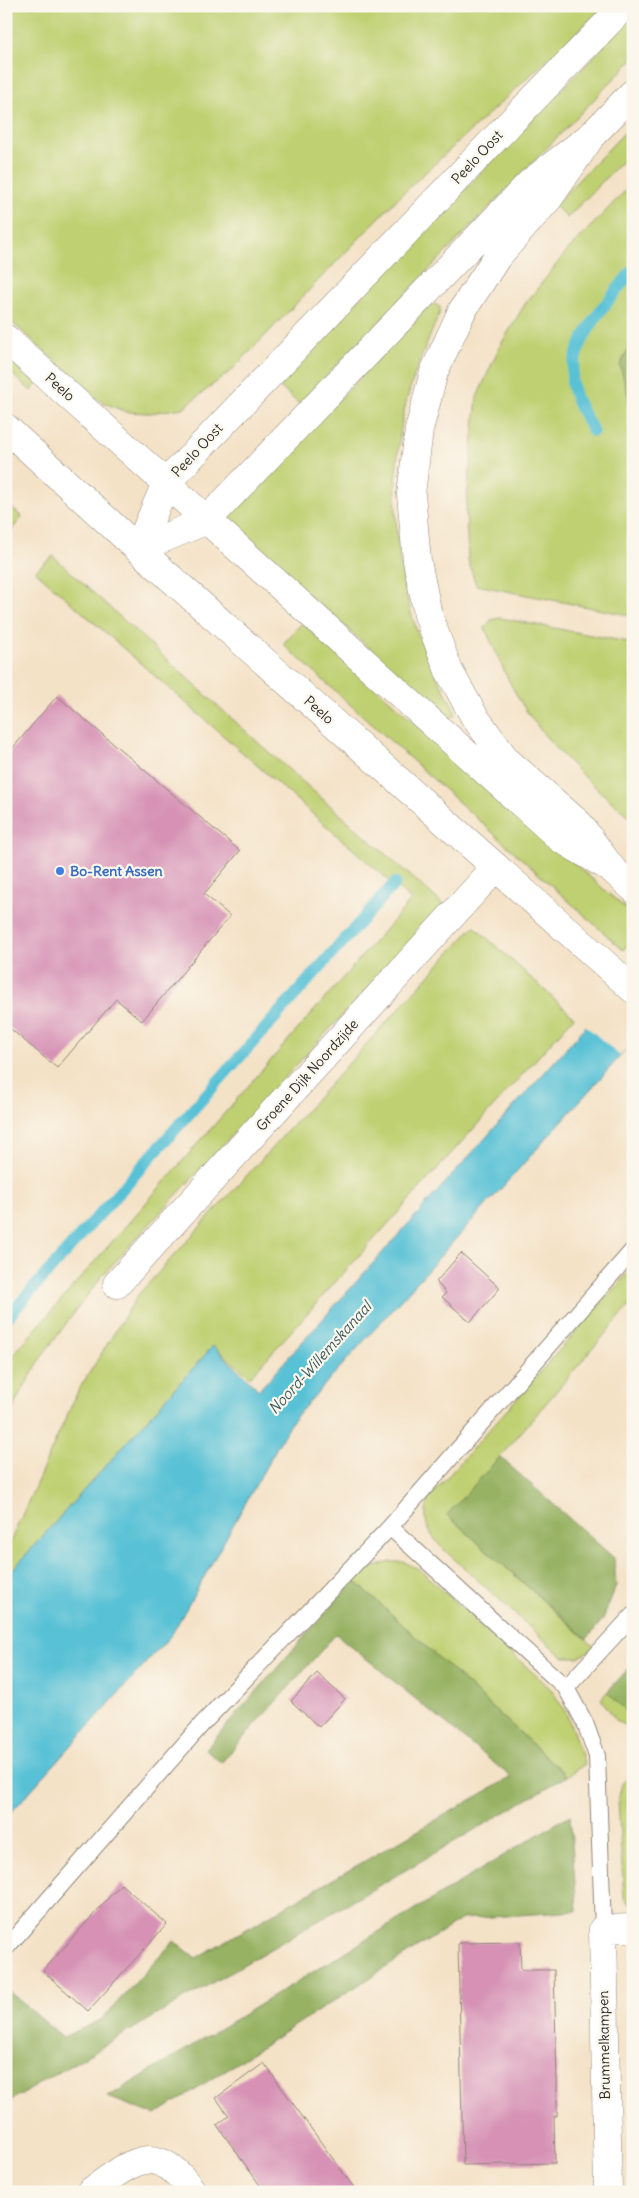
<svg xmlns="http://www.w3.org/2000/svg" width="639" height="2198" font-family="Delius,sans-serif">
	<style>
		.green { fill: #bfd072; stroke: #757e4e }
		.forest { fill: #97b264; stroke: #616e48 }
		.water { fill: #59c1d6; stroke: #427680 }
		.pier { fill: #f4e2c7 }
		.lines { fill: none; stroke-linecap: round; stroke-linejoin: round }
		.stream { stroke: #59c1d6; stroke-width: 12 }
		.building { fill: #d691b5 }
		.lane-casing { stroke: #908679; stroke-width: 18 }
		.street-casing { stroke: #908679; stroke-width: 29 }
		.primary-casing { stroke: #908679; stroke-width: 29 }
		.lane { stroke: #fff; stroke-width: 16 }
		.street { stroke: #fff; stroke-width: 28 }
		.primary { stroke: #fff; stroke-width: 28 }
		.shop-dot { fill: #3f7fe0; stroke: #fbf7ec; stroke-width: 2 }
		.labels { text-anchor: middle; stroke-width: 4.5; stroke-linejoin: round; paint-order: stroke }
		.street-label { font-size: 14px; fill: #2b2b2b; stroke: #fbf7ec }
		.shop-label { font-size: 14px; font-weight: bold; fill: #366cbe; stroke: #fbf7ec; text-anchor: start }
		.water-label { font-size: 15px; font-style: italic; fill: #39585e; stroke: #fbf7ec }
	</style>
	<rect width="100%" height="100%" fill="#fbf7ec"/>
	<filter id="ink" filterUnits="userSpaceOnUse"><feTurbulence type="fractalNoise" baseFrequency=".02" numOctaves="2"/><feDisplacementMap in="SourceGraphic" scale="10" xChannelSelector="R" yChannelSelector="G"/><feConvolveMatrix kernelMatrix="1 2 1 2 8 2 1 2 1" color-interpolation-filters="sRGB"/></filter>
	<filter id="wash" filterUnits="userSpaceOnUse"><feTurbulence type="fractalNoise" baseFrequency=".0096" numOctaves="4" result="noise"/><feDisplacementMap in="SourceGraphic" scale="20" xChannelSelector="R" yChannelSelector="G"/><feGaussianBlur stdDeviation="1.12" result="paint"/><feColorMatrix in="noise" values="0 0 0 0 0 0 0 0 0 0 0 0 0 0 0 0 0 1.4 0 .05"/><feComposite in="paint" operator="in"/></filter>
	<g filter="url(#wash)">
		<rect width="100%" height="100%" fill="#f4e2c7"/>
		<path class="green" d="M 6,6 L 605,6 L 400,196 L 232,370 L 183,408 L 150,413 L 126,412 L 100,401 L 6,317 Z
			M 633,16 L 633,59 L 299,404 L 278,385 L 290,370 Z
			M 633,124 L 633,150 L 567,218 L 554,205 Z
			M 633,183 L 633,340 L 628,346 L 629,399 L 633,423 L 630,449 L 633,451 L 633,616 L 476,585 L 468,560 L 466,511 L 477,397 L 500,346 L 525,304 L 567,251 Z
			M 435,304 L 440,307 L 440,312 C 426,346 410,380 403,416 C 389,493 394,584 427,656 C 435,674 445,692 455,710 L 455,715 L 449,719 L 224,519 L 430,305 Z
			M 6,356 L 37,384 L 31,391 L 6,369 Z
			M 6,503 L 22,517 L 6,537 Z
			M 53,556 L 263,747 L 444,905 L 102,1276 L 44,1353 L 16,1401 L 6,1430 L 6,1363 L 411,900 L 35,571 Z
			M 500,618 L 633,643 L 633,820 C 597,789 561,759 533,720 C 512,693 499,659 485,628 L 491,620 Z
			M 302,623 L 633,915 L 633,939 L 623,950 L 283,644 Z
			M 474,926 L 574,1017 L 250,1377 L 213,1346 L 6,1577 L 6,1551 L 78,1391 L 138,1295 Z
			M 633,1267 L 633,1309 L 629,1306 L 500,1457 L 447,1515 L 595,1647 L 579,1657 L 563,1657 L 442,1548 C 426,1529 423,1524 428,1499 Z
			M 390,1562 L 404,1562 L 419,1569 L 551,1689 L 566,1713 L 585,1764 L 567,1776 L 354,1580 L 369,1569 Z
			M 607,1692 L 628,1713 L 633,1709 L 633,1724 L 627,1726 L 617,1721 L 601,1699 Z
			M 633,1772 L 633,1906 L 624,1898 L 618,1800 L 622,1784 Z"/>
		<path class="forest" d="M 633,340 L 633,423 L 629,399 L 620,365 Z
			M 500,1457 L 614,1558 L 616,1586 L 603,1619 L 587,1639 L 447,1515 Z
			M 354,1580 L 567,1776 L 6,2103 L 7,1990 L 63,2037 L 101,2020 L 174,1941 L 196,1958 L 511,1777 L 336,1634 L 221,1763 L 206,1749 Z
			M 633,1664 L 633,1709 L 628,1713 L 607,1692 Z
			M 570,1815 L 577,1911 L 462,1919 L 155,2115 L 108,2097 Z"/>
		<path class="water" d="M 633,974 L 633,1042 L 291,1422 L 172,1634 L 6,1818 L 6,1577 L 213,1346 L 259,1390 Z"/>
		<path class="pier" d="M 633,972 L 633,1043 L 620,1056 L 585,1025 Z"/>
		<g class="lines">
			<path class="stream" d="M 593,431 C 585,416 573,399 572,381 C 571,341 609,300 633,270
				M 6,1319 L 395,883"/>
		</g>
		<g id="blocks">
			<path class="building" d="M 57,696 L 240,851 L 204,894 L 230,916 L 142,1021 L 116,999 L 57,1068 L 6,1025 L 6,756 Z
				M 461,1253 L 500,1288 L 470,1322 L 442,1297 L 446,1293 L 436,1282 Z
				M 317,1673 L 345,1699 L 319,1727 L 291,1701 Z
				M 121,1884 L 167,1924 L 88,2011 L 43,1971 Z
				M 520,1942 L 521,1970 L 554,1970 L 557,2082 L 557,2116 L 554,2116 L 555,2163 L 463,2165 L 458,1943 Z
				M 264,2063 L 307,2123 L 357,2192 L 265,2192 L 249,2170 L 217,2125 L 229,2116 L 216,2098 Z"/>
		</g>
	</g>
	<g filter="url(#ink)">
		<use href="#blocks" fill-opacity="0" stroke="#908679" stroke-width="1"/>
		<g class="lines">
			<g class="lane-casing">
				<path id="lane" d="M 390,1527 L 566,1688 L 585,1723 L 597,1756 L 603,1929
					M 566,1688 L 633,1615
					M 6,1948 L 203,1723 L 390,1527 L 633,1250"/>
			</g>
			<g class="street-casing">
				<path id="street" d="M 117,1284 L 496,867
					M 90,2192 C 133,2161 155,2139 193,2192
					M 608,2192 L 603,1929 L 633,1928"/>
			</g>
			<g class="primary-casing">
				<path id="primary" d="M 592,135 L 549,198 L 497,257 L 462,311 L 434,372 L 419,430 L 411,494 L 417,561 L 428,615 L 449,671 L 474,716 L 506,760 L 579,824 L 612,869
					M 6,339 L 561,839 L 612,869 L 633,888
					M 6,428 L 138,549 L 633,989
					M 138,549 L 166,483 L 510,123 L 624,6
					M 138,549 L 207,520 L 531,182 L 592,135 L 633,93"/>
			</g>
			<use href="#lane" class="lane"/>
			<use href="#street" class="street"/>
			<use href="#primary" class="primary"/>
		</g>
	</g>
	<circle class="shop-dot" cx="60" cy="871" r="5"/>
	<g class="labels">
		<g class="street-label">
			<text transform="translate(477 157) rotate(-47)" y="5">Peelo Oost</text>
			<text transform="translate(60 387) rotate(42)" y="5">Peelo</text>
			<text transform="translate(197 450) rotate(-47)" y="5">Peelo Oost</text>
			<text transform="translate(319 710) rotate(42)" y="5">Peelo</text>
			<text transform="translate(307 1075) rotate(-48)" y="5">Groene Dijk Noordzijde</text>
			<text transform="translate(604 2045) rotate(-91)" y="5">Brummelkampen</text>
		</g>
		<g class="shop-label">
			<text x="70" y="876">Bo-Rent Assen</text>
		</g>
		<g class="water-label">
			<text transform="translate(320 1358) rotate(-48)" y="5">Noord-Willemskanaal</text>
		</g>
	</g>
	<rect width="639" height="2198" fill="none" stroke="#fbf7ec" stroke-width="25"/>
</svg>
